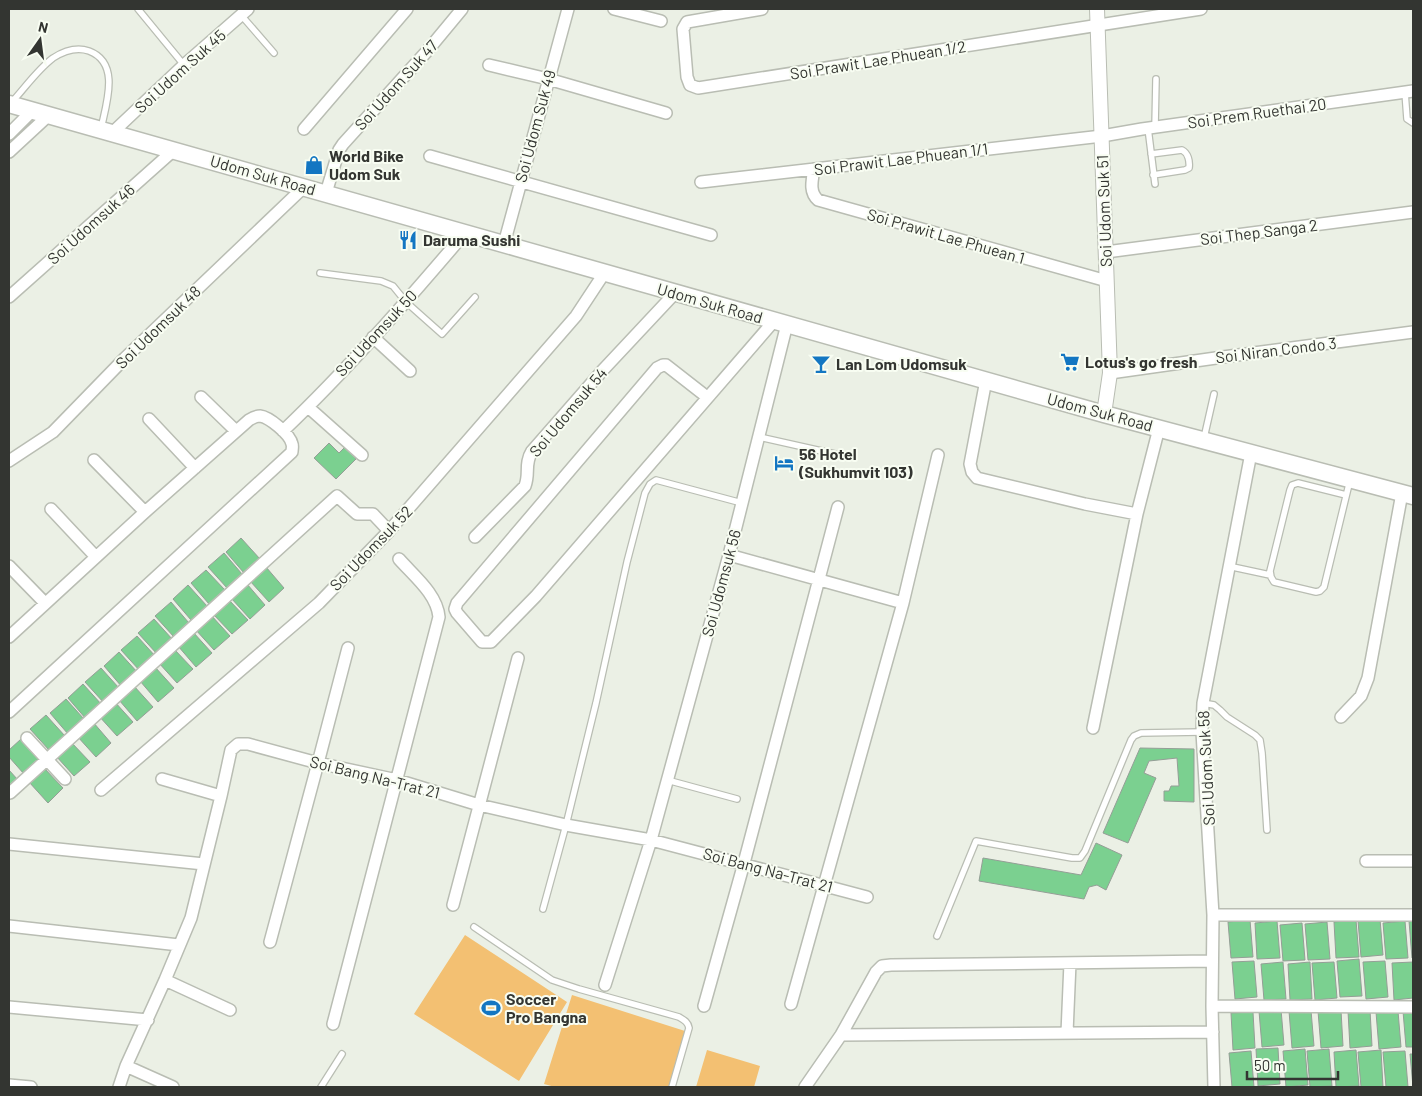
<svg xmlns="http://www.w3.org/2000/svg" width="1422" height="1096" font-family="Barlow,sans-serif">
	<style>
		.green { fill: #f3c072 }
		.building { fill: #7bd090; stroke: #949e96 }
		.lines { fill: none; stroke-linecap: round; stroke-linejoin: round }
		.service-casing { stroke: #b9bdb3; stroke-width: 8 }
		.minor-casing { stroke: #b9bdb3; stroke-width: 14 }
		.tertiary-casing { stroke: #b9bdb3; stroke-width: 16 }
		.secondary-casing { stroke: #b9bdb3; stroke-width: 19 }
		.service { stroke: #fff; stroke-width: 5.5 }
		.minor { stroke: #fff; stroke-width: 11 }
		.tertiary { stroke: #fff; stroke-width: 14 }
		.secondary { stroke: #fff; stroke-width: 16 }
		.labels { text-anchor: middle; stroke-width: 4; stroke-linejoin: round; paint-order: stroke }
		.street-label { font-size: 16px; fill: #333531; stroke: #f8fdf2 }
		.poi-label { font-size: 16px; font-weight: bold; fill: #333531; stroke: #f8fdf2; text-anchor: start }
	</style>
	<rect width="100%" height="100%" fill="#ebf0e5"/>
	<path class="green" d="M 465,935 L 567,1002 L 519,1081 L 414,1014 Z
		M 572,995 L 685,1031 L 669,1087 L 555,1087 L 544,1084 Z
		M 707,1050 L 760,1066 L 754,1087 L 696,1087 Z"/>
	<path class="building" d="M 329,443 L 339,453 L 345,447 L 356,459 L 336,479 L 314,458 Z
		M 241,538 L 260,559 L 244,573 L 226,552 Z
		M 224,553 L 242,574 L 227,588 L 208,567 Z
		M 266,567 L 284,588 L 269,602 L 250,581 Z
		M 206,570 L 225,590 L 209,604 L 191,583 Z
		M 247,584 L 265,605 L 250,619 L 231,598 Z
		M 188,585 L 207,606 L 191,620 L 173,599 Z
		M 229,600 L 248,620 L 232,634 L 213,614 Z
		M 171,602 L 189,623 L 174,637 L 155,616 Z
		M 211,615 L 230,636 L 214,650 L 195,629 Z
		M 154,619 L 173,640 L 157,654 L 138,633 Z
		M 193,632 L 212,653 L 196,667 L 178,646 Z
		M 137,636 L 156,657 L 140,671 L 121,650 Z
		M 174,649 L 193,669 L 177,683 L 158,662 Z
		M 119,652 L 138,673 L 122,687 L 104,666 Z
		M 155,667 L 174,688 L 158,702 L 140,681 Z
		M 101,668 L 119,688 L 104,703 L 85,682 Z
		M 83,684 L 102,705 L 86,719 L 68,698 Z
		M 134,686 L 153,707 L 137,721 L 119,700 Z
		M 66,699 L 84,719 L 68,734 L 50,713 Z
		M 114,701 L 133,722 L 117,736 L 98,715 Z
		M 46,715 L 65,736 L 49,750 L 30,729 Z
		M 93,722 L 111,743 L 96,757 L 77,736 Z
		M 21,739 L 40,760 L 24,774 L 9,757 L 9,750 Z
		M 71,742 L 90,762 L 74,776 L 56,756 Z
		M 1140,748 L 1194,749 L 1194,802 L 1164,801 L 1164,791 L 1169,791 L 1171,786 L 1179,786 L 1177,758 L 1149,761 L 1144,773 L 1156,778 L 1128,843 L 1103,833 Z
		M 44,768 L 63,788 L 48,803 L 29,782 Z
		M 9,770 L 18,780 L 9,789 Z
		M 1096,843 L 1122,855 L 1106,890 L 1097,885 L 1089,887 L 1084,899 L 979,881 L 983,858 L 1081,875 Z
		M 1380,919 L 1383,955 L 1361,957 L 1358,921 Z
		M 1250,920 L 1253,957 L 1231,958 L 1228,922 Z
		M 1356,920 L 1359,957 L 1336,958 L 1334,922 Z
		M 1277,921 L 1280,958 L 1257,959 L 1255,923 Z
		M 1405,921 L 1408,958 L 1386,959 L 1383,923 Z
		M 1409,921 L 1413,921 L 1413,958 L 1412,958 Z
		M 1327,922 L 1330,959 L 1308,960 L 1305,924 Z
		M 1302,923 L 1305,960 L 1283,961 L 1280,925 Z
		M 1359,959 L 1362,996 L 1340,997 L 1337,961 Z
		M 1254,961 L 1257,997 L 1235,999 L 1232,962 Z
		M 1385,961 L 1388,997 L 1366,999 L 1363,962 Z
		M 1283,962 L 1286,999 L 1264,1000 L 1261,964 Z
		M 1310,962 L 1312,999 L 1290,1000 L 1288,964 Z
		M 1334,962 L 1337,998 L 1315,1000 L 1312,963 Z
		M 1413,962 L 1413,998 L 1394,1000 L 1392,963 Z
		M 1281,1009 L 1284,1045 L 1262,1047 L 1259,1011 Z
		M 1311,1010 L 1314,1046 L 1292,1048 L 1289,1011 Z
		M 1341,1010 L 1343,1046 L 1321,1048 L 1318,1011 Z
		M 1370,1010 L 1372,1046 L 1350,1048 L 1348,1011 Z
		M 1398,1011 L 1401,1047 L 1379,1049 L 1376,1012 Z
		M 1403,1011 L 1413,1011 L 1413,1047 L 1406,1047 Z
		M 1253,1012 L 1255,1048 L 1233,1050 L 1231,1013 Z
		M 1278,1048 L 1280,1084 L 1258,1086 L 1256,1049 Z
		M 1305,1049 L 1308,1085 L 1286,1087 L 1283,1051 Z
		M 1329,1049 L 1332,1086 L 1310,1087 L 1307,1051 Z
		M 1356,1050 L 1359,1086 L 1336,1087 L 1334,1052 Z
		M 1381,1050 L 1383,1087 L 1361,1087 L 1358,1052 Z
		M 1251,1051 L 1254,1087 L 1232,1087 L 1229,1053 Z
		M 1405,1051 L 1408,1087 L 1386,1087 L 1383,1052 Z
		M 1410,1054 L 1413,1054 L 1413,1087 Z"/>
	<g class="lines">
		<g class="service-casing">
			<path id="service" d="M 138,9 L 184,65
				M 241,15 L 274,53
				M 1405,92 L 1407,119 L 1413,123
				M 11,103 C 25,88 37,70 53,58 C 64,51 77,47 89,51 C 121,63 106,104 101,129
				M 1155,127 L 1156,79
				M 1148,128 L 1155,184
				M 1151,154 L 1182,150 C 1188,153 1190,161 1189,168 L 1185,170 L 1153,175
				M 320,273 L 381,281 L 393,286 L 406,302 L 442,334 L 475,297
				M 759,437 L 835,454
				M 1204,438 L 1214,394
				M 1346,495 L 1298,483 L 1292,485 L 1290,490 L 1270,571 L 1271,577 L 1274,582 L 1316,592 L 1320,591 L 1324,587 L 1350,480
				M 1228,566 L 1270,575
				M 1203,703 L 1214,705 L 1220,710 L 1227,717 L 1255,735 L 1260,740 L 1262,753 L 1267,830
				M 667,780 L 737,799
				M 543,909 L 566,825 L 596,703 L 627,562 L 645,493 L 650,484 L 656,480 L 742,503
				M 474,927 L 552,980 L 579,989 L 679,1017 C 684,1020 688,1022 689,1028 L 672,1087
				M 937,936 L 976,841 L 1072,858 L 1080,858 L 1085,851 L 1131,740 L 1134,736 L 1141,733 L 1202,732
				M 321,1087 L 342,1054"/>
		</g>
		<g class="minor-casing">
			<path id="minor" d="M 614,9 L 661,21
				M 762,9 L 687,22 L 683,29 L 687,77 L 690,85 L 698,88 L 1201,9
				M 489,65 L 548,79 L 666,113
				M 304,129 L 407,9
				M 112,133 L 184,65 L 248,9
				M 9,134 L 32,111
				M 9,152 L 49,115
				M 430,156 L 711,235
				M 814,169 C 812,181 809,192 818,200 L 1107,281
				M 701,182 L 1102,136 L 1142,129 L 1413,91
				M 326,193 L 339,150 L 343,144 L 428,50 L 462,9
				M 504,244 L 568,9
				M 1106,252 L 1413,212
				M 9,297 L 174,150
				M 373,337 L 410,371
				M 1110,373 L 1223,357 L 1413,332
				M 986,380 L 970,464 L 972,472 L 977,478 L 1085,504 L 1137,514 L 1159,428
				M 201,397 L 236,431
				M 707,397 L 666,365 L 663,365 L 657,368 L 457,603 L 455,609 L 457,613 L 482,642 L 491,642 L 536,596 L 774,321
				M 308,407 L 362,455
				M 149,419 L 195,468
				M 283,431 C 348,369 407,301 465,233
				M 94,460 L 145,512
				M 9,461 L 53,432 L 125,358 L 304,187
				M 51,509 L 96,557
				M 475,537 L 525,486 C 530,473 524,464 532,451 L 602,371 L 676,292
				M 729,555 L 903,603 L 938,455
				M 9,566 L 45,603
				M 9,637 L 145,512 L 249,420 C 252,418 256,416 260,416 C 269,417 290,434 292,444 C 293,446 292,449 292,452 L 9,712
				M 1341,717 L 1361,696 L 1368,678 L 1402,493
				M 1093,728 L 1137,514
				M 27,738 L 65,779
				M 162,779 L 221,796
				M 101,790 L 319,603 L 389,531 L 576,316 L 605,272
				M 10,793 L 337,496 L 357,514 L 373,514 L 389,531
				M 9,844 L 204,864
				M 1366,861 L 1413,861
				M 453,905 L 518,658
				M 1213,915 L 1413,915
				M 9,926 L 179,945
				M 270,942 L 318,763 L 348,648
				M 165,980 L 230,1010
				M 605,985 L 651,840 L 729,555 L 787,324
				M 791,1004 L 903,603
				M 704,1006 L 744,863 L 838,507
				M 1212,1006 L 1413,1007
				M 9,1007 L 148,1020
				M 333,1024 L 439,617 C 437,594 414,576 399,559
				M 1067,1033 L 1070,963
				M 841,1035 L 1213,1032
				M 126,1066 L 173,1087
				M 9,1085 L 31,1087
				M 119,1087 L 126,1066 L 165,980 L 191,918 L 221,796 L 231,750 L 238,744 L 248,744 L 318,763 L 397,780 L 479,805 L 566,825 L 651,840 L 867,897
				M 805,1087 L 841,1035 L 876,972 L 882,966 L 891,965 L 1212,961
				M 1214,1087 L 1212,1006 L 1213,915 L 1202,732 L 1203,703 L 1251,453"/>
		</g>
		<g class="tertiary-casing">
			<path id="tertiary" d="M 1097,9 L 1110,373 L 1104,414"/>
		</g>
		<g class="secondary-casing">
			<path id="secondary" d="M 9,104 L 1104,414 L 1413,496"/>
		</g>
		<use href="#service" class="service"/>
		<use href="#minor" class="minor"/>
		<use href="#tertiary" class="tertiary"/>
		<use href="#secondary" class="secondary"/>
	</g>
	<defs>
		<g id="shop-bare" transform="scale(1.5)"><path d="M-5-2.5h2.3a2.7 3.5 0 0 1 5.4 0H5L5.5 6h-11ZM-1.5-2.5h3a1.5 2.3 0 0 0-3 0Z" fill="#1376c2" stroke="#f8fdf2" stroke-width="2.5" paint-order="stroke"/></g>
		<g id="restaurant-bare" transform="scale(1.5)"><path d="M-5-6h1v4h1v-4h1v4h1v-4h1v5L-1.5 .5V6h-2V.5L-5-1ZM5-6V6H3V1.5H1.5Q1.5-4 5-6Z" fill="#1376c2" stroke="#f8fdf2" stroke-width="2.5" paint-order="stroke"/></g>
		<g id="supermarket-bare" transform="scale(1.5)"><path d="M-6-5.5h2.5l.6 2H6L4.5 2H-2.5L-4.4-4H-6ZM-1.5 3.2a1.3 1.3 0 1 0 .1 0ZM3 3.2a1.3 1.3 0 1 0 .1 0Z" fill="#1376c2" stroke="#f8fdf2" stroke-width="2.5" paint-order="stroke"/></g>
		<g id="bar-bare" transform="scale(1.5)"><path d="M-6-5H6L.8 .8V4.5H3.5V6h-7V4.5H-.8V.8Z" fill="#1376c2" stroke="#f8fdf2" stroke-width="2.5" paint-order="stroke"/></g>
		<g id="hotel-bare" transform="scale(1.5)"><path d="M-6-4.5h1.5V1H6V5H4.5V3h-9V5H-6ZM-4 0a1.8 1.8 0 1 1 3.6 0ZM.5 0V-2.5h3Q6-2.5 6 0Z" fill="#1376c2" stroke="#f8fdf2" stroke-width="2.5" paint-order="stroke"/></g>
		<g id="stadium-bare" transform="scale(1.5)"><path d="M0-5a6.5 5 0 1 0 0 10a6.5 5 0 1 0 0-10ZM-3.5-1.8h7v3.6h-7Z" fill="#1376c2" stroke="#f8fdf2" stroke-width="2.5" paint-order="stroke"/></g>
	</defs>
	<g fill-rule="evenodd">
		<use href="#shop-bare" x="314" y="165"/>
		<use href="#restaurant-bare" x="408" y="240"/>
		<use href="#supermarket-bare" x="1070" y="362"/>
		<use href="#bar-bare" x="821" y="364"/>
		<use href="#hotel-bare" x="784" y="463"/>
		<use href="#stadium-bare" x="491" y="1008"/>
	</g>
	<g class="labels">
		<g class="street-label">
			<text transform="translate(878 60) rotate(-9)" y="6">Soi Prawit Lae Phuean 1/2</text>
			<text transform="translate(180 71) rotate(-42)" y="6">Soi Udom Suk 45</text>
			<text transform="translate(396 85) rotate(-48)" y="6">Soi Udom Suk 47</text>
			<text transform="translate(1257 113) rotate(-8)" y="6">Soi Prem Ruethai 20</text>
			<text transform="translate(535 126) rotate(-75)" y="6">Soi Udom Suk 49</text>
			<text transform="translate(901 159) rotate(-7)" y="6">Soi Prawit Lae Phuean 1/1</text>
			<text transform="translate(263 175) rotate(16)" y="6">Udom Suk Road</text>
			<text transform="translate(1104 211) rotate(-92)" y="6">Soi Udom Suk 51</text>
			<text transform="translate(91 224) rotate(-42)" y="6">Soi Udomsuk 46</text>
			<text transform="translate(1259 232) rotate(-7)" y="6">Soi Thep Sanga 2</text>
			<text transform="translate(946 236) rotate(16)" y="6">Soi Prawit Lae Phuean 1</text>
			<text transform="translate(710 303) rotate(16)" y="6">Udom Suk Road</text>
			<text transform="translate(158 327) rotate(-44)" y="6">Soi Udomsuk 48</text>
			<text transform="translate(376 333) rotate(-47)" y="6">Soi Udomsuk 50</text>
			<text transform="translate(1276 350) rotate(-7)" y="6">Soi Niran Condo 3</text>
			<text transform="translate(568 412) rotate(-50)" y="6">Soi Udomsuk 54</text>
			<text transform="translate(1100 412) rotate(15)" y="6">Udom Suk Road</text>
			<text transform="translate(371 548) rotate(-46)" y="6">Soi Udomsuk 52</text>
			<text transform="translate(721 583) rotate(-75)" y="6">Soi Udomsuk 56</text>
			<text transform="translate(1206 768) rotate(-93)" y="6">Soi Udom Suk 58</text>
			<text transform="translate(375 777) rotate(14)" y="6">Soi Bang Na-Trat 21</text>
			<text transform="translate(768 870) rotate(15)" y="6">Soi Bang Na-Trat 21</text>
		</g>
		<g class="poi-label">
			<text x="329" y="162">World Bike<tspan x="329" dy="18">Udom Suk</tspan></text>
			<text x="423" y="246">Daruma Sushi</text>
			<text x="1085" y="368">Lotus's go fresh</text>
			<text x="836" y="370">Lan Lom Udomsuk</text>
			<text x="799" y="460">56 Hotel<tspan x="799" dy="18">(Sukhumvit 103)</tspan></text>
			<text x="506" y="1005">Soccer<tspan x="506" dy="18">Pro Bangna</tspan></text>
		</g>
	</g>
	<rect width="1422" height="1096" fill="none" stroke="#333531" stroke-width="20"/>
	<g transform="translate(40 40) rotate(14)" stroke="#f8fdf2" stroke-width="4" paint-order="stroke">
	<path d="M0-4L9 19L0 12L-9 19Z" fill="#333531"/>
	<text y="-8" font-size="14" font-weight="bold" text-anchor="middle" fill="#333531">N</text>
	</g>
	<path d="M1247 1071v8h91v-8" fill="none" stroke="#333531" stroke-width="2.5"/>
	<text x="1254" y="1071" font-size="15" fill="#333531" stroke="#f8fdf2" stroke-width="4" paint-order="stroke">50 m</text>
</svg>
